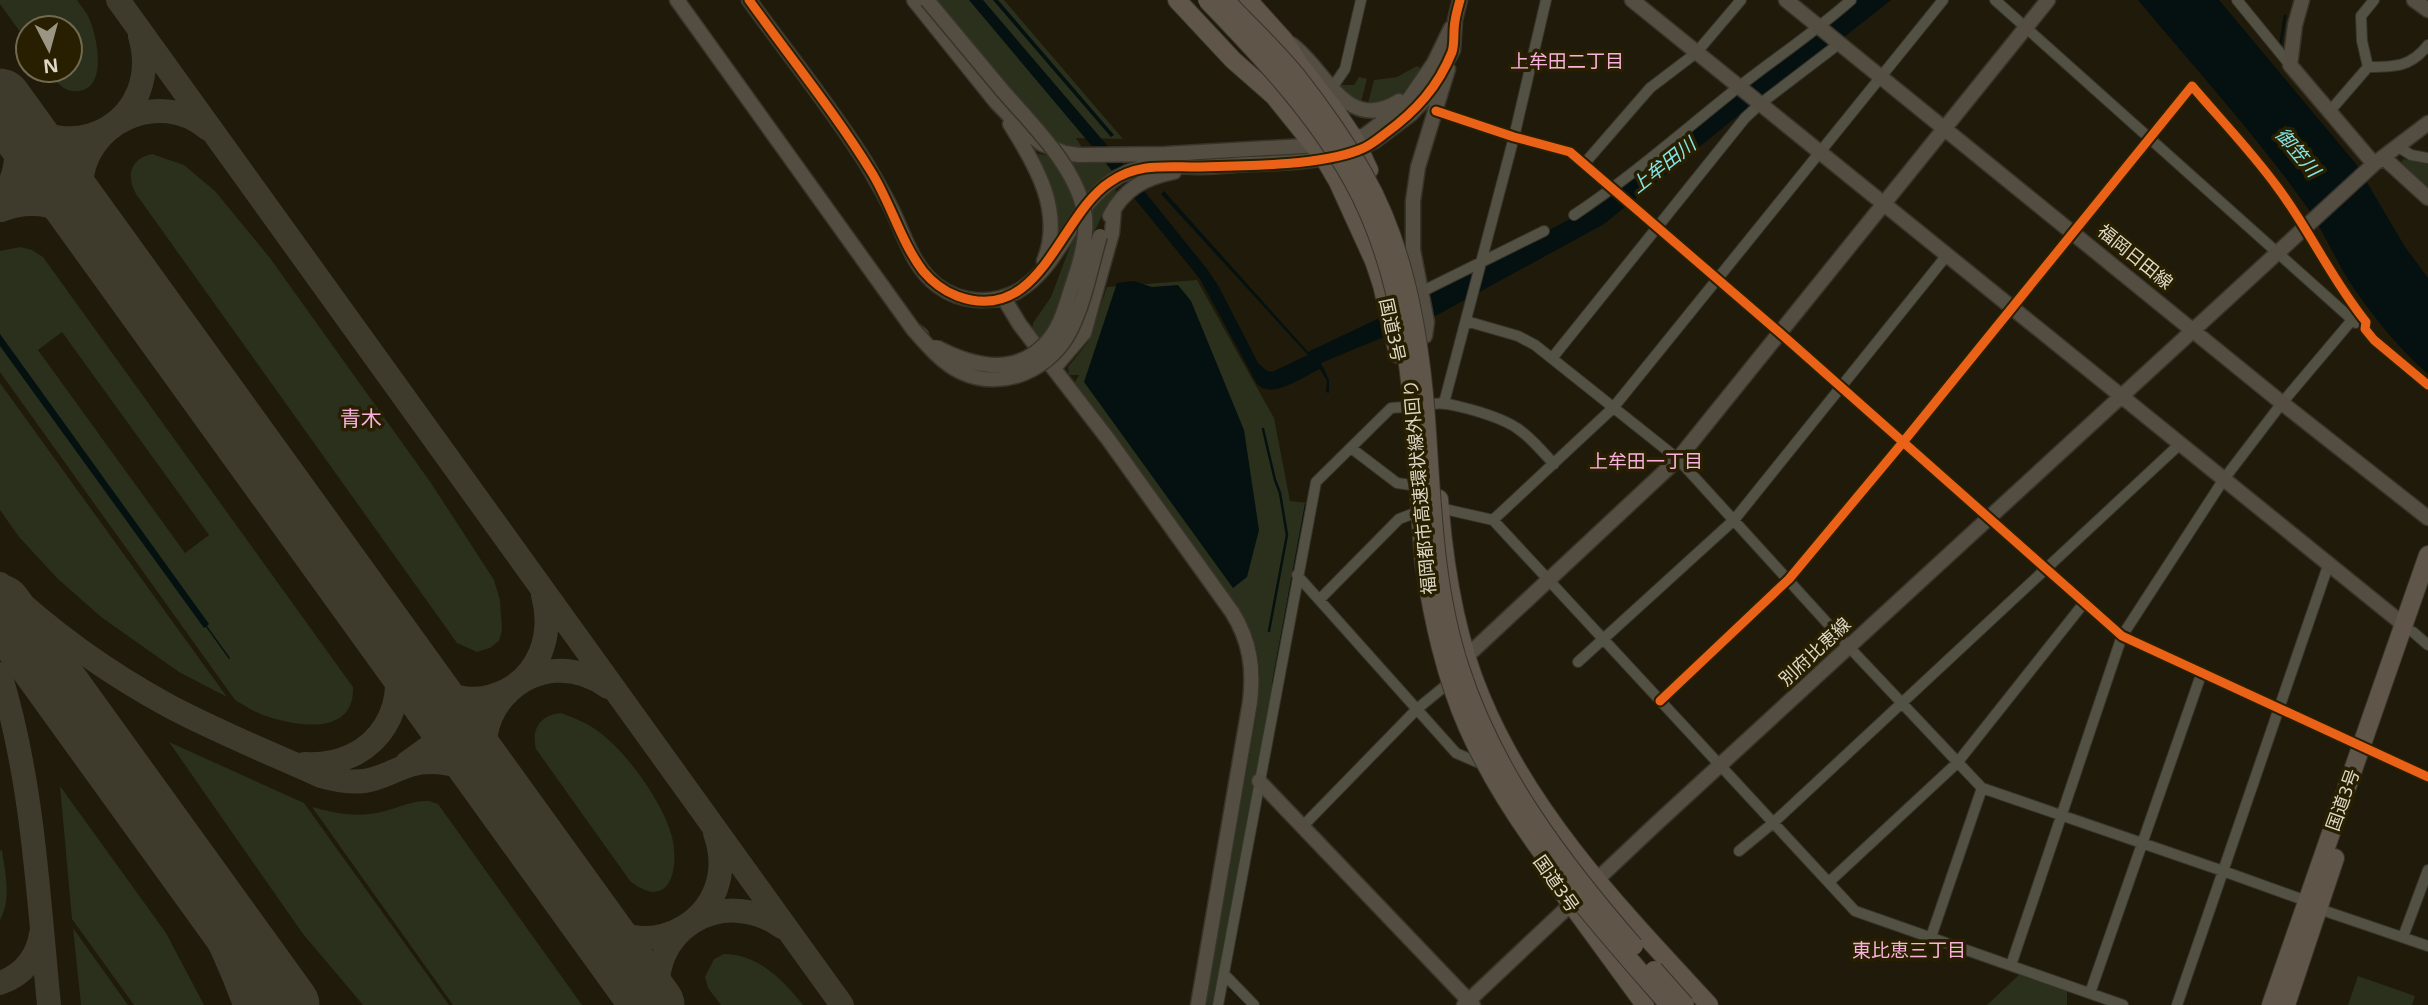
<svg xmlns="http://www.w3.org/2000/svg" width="2428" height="1005" font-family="'Noto Sans','Noto Sans JP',sans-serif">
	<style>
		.green { fill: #2a301b; fill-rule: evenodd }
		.water { fill: #041110 }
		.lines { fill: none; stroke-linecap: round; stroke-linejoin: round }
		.stream { stroke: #041110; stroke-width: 2.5 }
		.taxiway { stroke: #3e3a2c; stroke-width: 24 }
		.runway { stroke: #3e3a2c; stroke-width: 63 }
		.street-casing { stroke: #38342a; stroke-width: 12 }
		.secondary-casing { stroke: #38342a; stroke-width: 17 }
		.highway-casing { stroke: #38342a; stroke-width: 20 }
		.street { stroke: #535044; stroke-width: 10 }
		.secondary { stroke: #544e42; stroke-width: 14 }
		.highway { stroke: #5f5549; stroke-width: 18 }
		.secondary-bridge-casing { stroke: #38342a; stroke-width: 17; stroke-linecap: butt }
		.highway-bridge-casing { stroke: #38342a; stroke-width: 20; stroke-linecap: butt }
		.secondary-bridge { stroke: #544e42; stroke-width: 14 }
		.highway-bridge { stroke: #5f5549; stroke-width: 18 }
		.cycleway-casing { stroke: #281f00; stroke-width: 13 }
		.cycleway { stroke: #ea6118; stroke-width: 9 }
		.labels { text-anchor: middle; stroke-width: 7; stroke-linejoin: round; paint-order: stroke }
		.street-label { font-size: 18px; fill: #ded9c7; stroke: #281f00 }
		.neighbourhood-label { font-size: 19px; fill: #f9b1dd; stroke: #281f00 }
		.water-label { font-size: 19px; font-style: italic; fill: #85e6e8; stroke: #281f00 }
		.quarter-label { font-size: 21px; fill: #f9b1dd; stroke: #281f00 }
	</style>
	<rect width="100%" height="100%" fill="#1f1a09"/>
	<path class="green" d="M 0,0 L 77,0 C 80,5 84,9 87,14 C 97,32 109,89 78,91 C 63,93 55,80 48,70 L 70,70 L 70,28 L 28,28 L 28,43 L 0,4 Z
		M 934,0 L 1004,0 L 1123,139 L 1076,138 L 1083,149 L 1050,141 Z
		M 1417,66 L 1422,69 L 1401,95 L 1367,107 L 1374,80 L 1397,77 Z
		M 1359,77 L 1367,79 L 1360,106 L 1339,87 L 1341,85 L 1354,85 Z
		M 152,154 L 184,165 L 215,191 L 270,258 L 431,483 L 494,580 L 500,600 L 502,630 L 499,641 L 490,648 L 477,652 L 457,643 L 136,194 C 126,175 130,159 152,154 Z
		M 1038,154 L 1052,156 L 1070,186 L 1079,209 L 1058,241 L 1054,202 Z
		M 1066,159 L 1079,162 L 1105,162 L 1115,175 L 1087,198 Z
		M 2403,159 L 2428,163 L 2428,191 L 2400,165 Z
		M 1115,186 L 1116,192 L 1103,213 L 1091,240 L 1089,206 Z
		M 1080,220 L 1080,248 L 1050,329 L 1038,342 L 1032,330 L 1033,323 L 1051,297 Z
		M 20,247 L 32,250 L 43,257 L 353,687 C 355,735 300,727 269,717 C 257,714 245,706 235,700 L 0,372 L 0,251 ZM 62,332 L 209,535 L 185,553 L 38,350 Z
		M 1197,280 L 1274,418 L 1290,501 L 1308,503 L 1216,1005 L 1206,1005 L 1257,712 C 1262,666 1262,648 1238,607 L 1074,384 L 1079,375 L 1069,375 L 1068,367 L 1088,342 L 1107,287 Z
		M 0,383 L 227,697 L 179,672 L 101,617 L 58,579 L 19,537 L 0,510 Z
		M 561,713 C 572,717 585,722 595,729 C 624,748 664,803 672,837 C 680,870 669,912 630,881 L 536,749 C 531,729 540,715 561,713 Z
		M 169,742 L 304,803 L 449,1005 L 363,1005 L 303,934 Z
		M 60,786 L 166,933 L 204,1005 L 134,1005 L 72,919 Z
		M 429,801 L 438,804 L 582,1005 L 453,1005 L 312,807 C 337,814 360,818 385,811 C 400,807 413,800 429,801 Z
		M 2,850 C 5,873 12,898 0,920 L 0,851 Z
		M 73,928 L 128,1005 L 81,1005 Z
		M 724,954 C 758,954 783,980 803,1005 L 721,1005 L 708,988 L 705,977 L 714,959 Z
		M 2021,973 L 2067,989 L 2067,1005 L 1987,1005 Z
		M 2358,976 L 2415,996 L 2412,1005 L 2348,1005 Z"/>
	<path class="water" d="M 969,0 L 983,0 L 1111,150 L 1207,269 L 1219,287 L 1258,363 L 1267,371 L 1272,372 L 1308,355 L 1161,194 L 1164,191 L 1308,352 L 1434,292 L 1581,213 L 1856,0 L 1891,0 L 1825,52 L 1751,105 L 1604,224 L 1439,314 L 1321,363 L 1329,380 L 1329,393 L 1326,392 L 1327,381 L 1320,369 C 1304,376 1272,400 1257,384 L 1200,279 L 1096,151 Z
		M 993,0 L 998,0 L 1114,135 L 1111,137 Z
		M 2138,0 L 2219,0 L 2356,164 L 2405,247 L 2428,278 L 2428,374 C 2398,348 2371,314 2349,281 C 2334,257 2323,230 2307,207 C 2255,134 2195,68 2138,0 Z
		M 1134,281 L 1152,287 L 1178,285 L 1191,301 L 1244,430 L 1259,530 L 1247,577 L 1233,588 L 1084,382 L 1117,283 Z
		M 0,334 L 209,624 L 207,626 L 230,658 L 229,659 L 206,627 L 204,628 L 0,346 Z"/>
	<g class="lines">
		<path class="stream" d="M 2280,48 L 2285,16
			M 1263,429 L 1275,480 L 1280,493 L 1287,535 L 1269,631
			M 1273,684 L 1306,505
			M 1231,989 L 1247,1005"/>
		<path class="taxiway" d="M 118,0 L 842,1005
			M 10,113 C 72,172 164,120 140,36
			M 0,201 C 20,174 20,144 10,113
			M 0,206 L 96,137
			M 1,210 C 34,197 66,206 93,229
			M 93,229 C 87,216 81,203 81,188 C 81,123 160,87 208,129
			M 0,584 C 51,632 108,673 169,706 C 218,732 270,753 321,776 C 335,780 349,783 364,781 C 380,779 394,770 410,765 C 444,756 475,769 499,792
			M 409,667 C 470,736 566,683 543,595
			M 0,674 C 33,781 38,894 49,1005
			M 407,763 L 497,698
			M 304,764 C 379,768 417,702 387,636
			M 497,789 C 453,714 538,636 608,687
			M 135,793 C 179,861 218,930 245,1005
			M 584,910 C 644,975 745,917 715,833
			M 240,939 L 300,1005
			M 0,983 C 23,975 37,958 41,934
			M 660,1005 C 644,931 722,884 782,927"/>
		<path class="runway" d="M 0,100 L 653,1005
			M 0,606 L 288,1005"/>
		<g class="street-casing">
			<path id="street" d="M 1995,0 L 2356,323
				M 2237,0 L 2290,65
				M 2374,0 L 2361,16 L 2362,41 L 2368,67 C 2395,67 2411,67 2428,45
				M 1332,88 L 1345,69 L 1361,0
				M 1436,111 L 1514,137 L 1570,152 L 1780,333 L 2122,636 L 2428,777
				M 2330,111 L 2368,67
				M 2397,146 L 2411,155 L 2428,158
				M 1584,164 L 1650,88 L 1696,53 L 1741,0
				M 1574,215 C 1631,177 1682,132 1736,89 C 1774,59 1815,32 1851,0
				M 1421,292 L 1544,231
				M 1466,321 L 1518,336 L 1535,345 L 1678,459 L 1849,647 L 1982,788 L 2223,871 L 2301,899 L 2325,911 L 2428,946
				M 1553,357 L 1745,118 L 1760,104 L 1840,43
				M 1444,403 L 1514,137 L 1546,0
				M 1432,404 C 1445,402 1456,406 1469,409 C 1516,422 1522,429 1554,464
				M 1351,448 L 1397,483 L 1411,485
				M 1440,508 L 1493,520 L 1613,408 L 1943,0
				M 1493,520 L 1855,911 L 2123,1005
				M 1297,575 L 1456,753 L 1479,763
				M 1320,599 L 1399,519 L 1412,514
				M 2413,632 L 2428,645
				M 1578,662 L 1734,520 L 1947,255
				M 1660,701 L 1789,579 L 1904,441 L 2192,86 C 2220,119 2252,152 2278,188 C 2310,231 2332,280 2366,322 L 2365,329 L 2374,340 L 2428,385
				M 1302,827 L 1417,709 L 1445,686
				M 1739,851 L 1773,823 L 2181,443
				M 1829,882 L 1957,763 L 2084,603
				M 1931,937 L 1982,788
				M 2403,937 L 2428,870
				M 2011,965 L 2122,636 L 2224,479 L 2282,403 L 2352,320
				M 1224,974 L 1254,1005
				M 2090,993 L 2202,672
				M 1218,1005 L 1316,482 L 1391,408 L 1404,407
				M 2177,1005 L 2329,563"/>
		</g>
		<g class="secondary-casing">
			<path id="secondary" d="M 677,0 L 913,329 L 921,335
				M 749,0 C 788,54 831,107 866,163 C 876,180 886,197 894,214 C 906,240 914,268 938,286 C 961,303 993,305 1018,291 C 1067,262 1072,196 1128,172 C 1149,163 1173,166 1195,167 C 1213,167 1231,165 1248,164 C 1276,163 1305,163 1333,156
				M 914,0 L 996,102 L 1021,128 L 1042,144 L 1065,153 L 1079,155 L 1165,154 L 1321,145
				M 1632,0 L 2404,625
				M 1786,0 L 2282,403 L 2428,518
				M 2302,0 L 2295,25 L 2290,65 L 2374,164
				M 2414,0 L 2428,10
				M 1291,44 C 1326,69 1346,135 1399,101 L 1402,103
				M 1010,124 C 1036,165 1064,212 1044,261
				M 1345,141 L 1365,135 L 1405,105 L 1434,63 L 1451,28
				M 1352,152 L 1375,141 L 1411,114 L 1427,97 L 1453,50 L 1455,20 L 1460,0
				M 2383,157 L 2428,198
				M 1110,216 C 1124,189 1144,178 1174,172
				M 1003,297 L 1020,325 L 1108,439 L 1232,612 C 1250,641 1254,668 1250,702 L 1198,1005
				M 1425,336 L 1427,322 L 1413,250 L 1413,201 L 1418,167 L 1448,69
				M 1054,368 L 1084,333 L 1112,233 L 1114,209
				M 1466,657 L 1678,459 L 2048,0
				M 1259,781 L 1473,1005
				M 1464,1005 L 1657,823 L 2374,164 L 2428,123"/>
		</g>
		<g class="highway-casing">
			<path id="highway" d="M 1177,0 L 1233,60 L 1274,96 L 1324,158 L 1338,182 L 1374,261 L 1382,285 L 1398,354
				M 1248,0 L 1284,40 L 1299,64 L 1337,113 L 1355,140 L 1369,170
				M 1439,499 C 1444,565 1455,636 1481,697 C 1530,816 1623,912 1709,1005
				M 1550,875 L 1645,1005
				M 2271,1005 L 2428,555
				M 2286,1005 L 2335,858"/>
		</g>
		<use href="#street" class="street"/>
		<use href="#secondary" class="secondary"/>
		<use href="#highway" class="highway"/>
		<g class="secondary-bridge-casing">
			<path id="secondary-bridge" d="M 927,0 C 952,30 977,60 1002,90 C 1032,125 1079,169 1085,217 C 1087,242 1079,266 1071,289 C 1065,309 1059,331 1043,346 C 1012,377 970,365 936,347
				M 913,329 C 927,345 942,363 961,372 C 1003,392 1052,369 1071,329 C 1085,301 1091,266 1100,236"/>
		</g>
		<g class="highway-bridge-casing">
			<path id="highway-bridge" d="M 1207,0 C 1261,56 1315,113 1353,181 C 1417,297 1413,435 1424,563 C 1433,619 1445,676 1468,728 C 1515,833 1594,919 1669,1005
				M 1225,0 C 1249,26 1276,50 1298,78 C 1322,109 1345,141 1364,175 C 1403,244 1418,326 1425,405 C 1432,493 1432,583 1460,668 C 1494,774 1562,863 1634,946
				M 1654,970 L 1685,1005"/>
		</g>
		<use href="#secondary-bridge" class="secondary-bridge"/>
		<use href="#highway-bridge" class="highway-bridge"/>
		<g class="cycleway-casing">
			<path id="cycleway" d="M 749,0 C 789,56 836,114 872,173 C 891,204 901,242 923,271 C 932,282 944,291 957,296 C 1041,327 1059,215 1110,182 C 1137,163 1165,167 1196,167 C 1240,166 1319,166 1359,150 C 1369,147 1378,139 1386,133 C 1416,111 1438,87 1452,52 C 1455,43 1453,31 1455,21 C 1456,14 1458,7 1460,0
				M 1436,111 L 1514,137 L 1570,152 L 1780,333 L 2122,636 L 2428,777
				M 1660,701 L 1789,579 L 1904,441 L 2192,86 C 2220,119 2252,152 2278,188 C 2310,231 2332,280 2366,322 L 2365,329 L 2374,340 L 2428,385"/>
		</g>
		<use href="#cycleway" class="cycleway"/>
	</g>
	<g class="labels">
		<g class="street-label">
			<text transform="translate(2135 257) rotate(39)" y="6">福岡日田線</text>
			<text transform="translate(1392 330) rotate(78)" y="6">国道3号</text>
			<text transform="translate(1420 487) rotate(-95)" y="6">福岡都市高速環状線外回り</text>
			<text transform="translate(1815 652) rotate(-43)" y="6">別府比恵線</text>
			<text transform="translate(2343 800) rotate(-70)" y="6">国道3号</text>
			<text transform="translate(1556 884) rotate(55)" y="6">国道3号</text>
		</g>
		<g class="neighbourhood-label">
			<text x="1567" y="68">上牟田二丁目</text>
			<text x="1646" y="468">上牟田一丁目</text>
			<text x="1909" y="957">東比恵三丁目</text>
		</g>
		<g class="water-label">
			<text transform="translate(2298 152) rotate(50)" y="7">御笠川</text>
			<text transform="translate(1663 165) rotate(-38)" y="7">上牟田川</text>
		</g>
		<g class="quarter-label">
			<text x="361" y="426">青木</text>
		</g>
	</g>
	<g transform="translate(49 49) rotate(174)"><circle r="33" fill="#281f00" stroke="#716950" stroke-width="2"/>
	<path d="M0-5L12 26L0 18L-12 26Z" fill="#9b9684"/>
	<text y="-10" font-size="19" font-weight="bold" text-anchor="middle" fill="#ded9c7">N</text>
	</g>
</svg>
